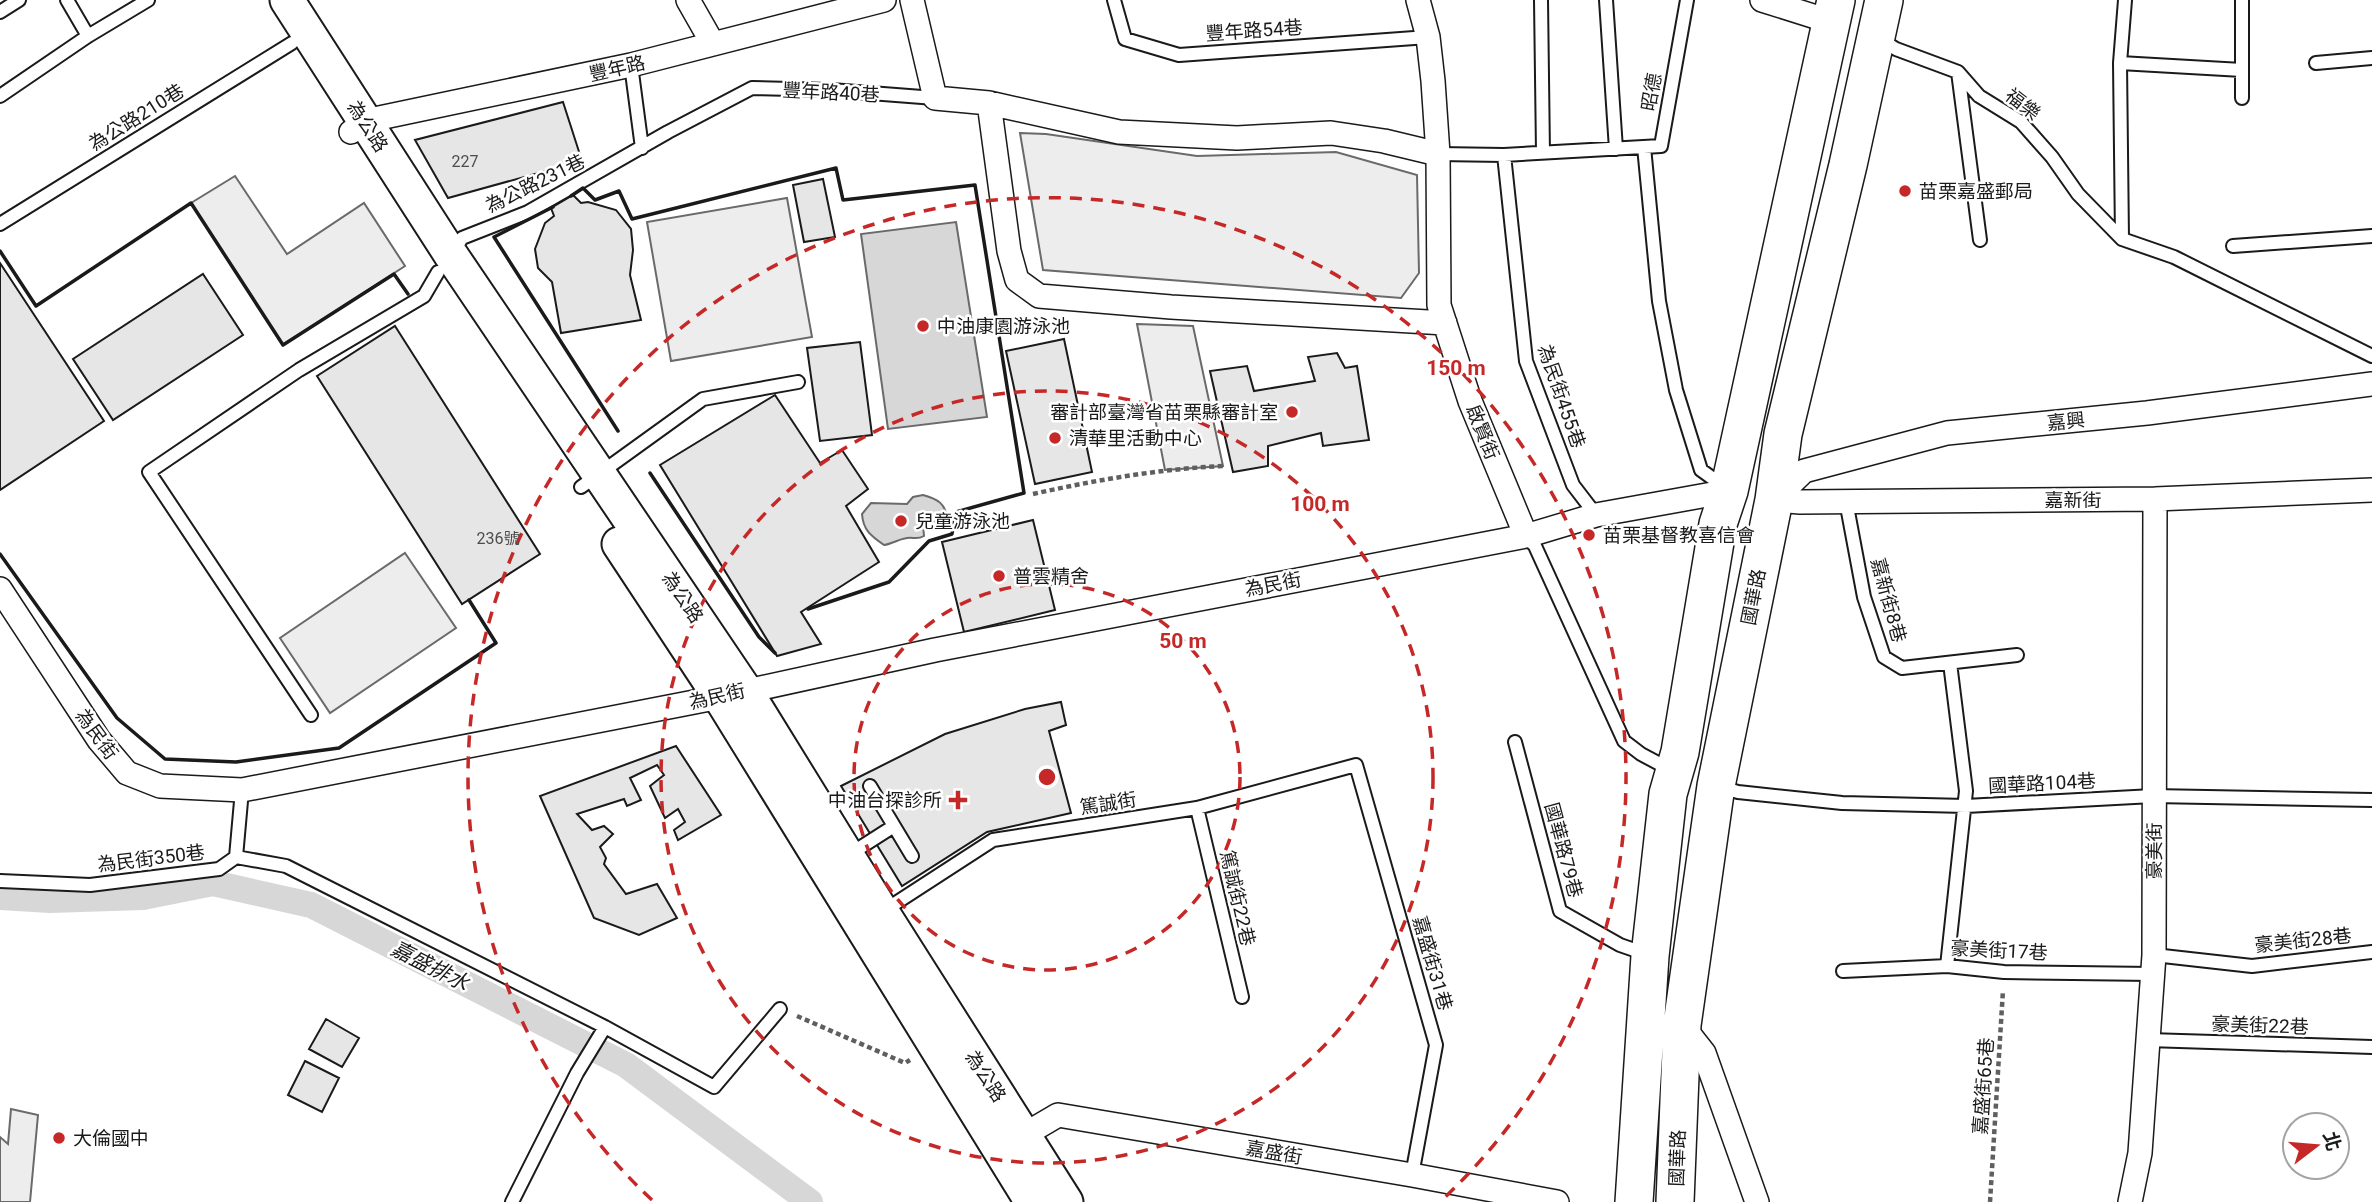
<svg xmlns="http://www.w3.org/2000/svg" width="2372" height="1202" font-family="Roboto,'Noto Sans TC',sans-serif">
	<style>
		.built { fill: #ededed; stroke: #6a6a6a; stroke-width: 2 }
		.water { fill: #d7d7d7; stroke: #6a6a6a; stroke-width: 2 }
		.lines { fill: none; stroke-linecap: round; stroke-linejoin: round }
		.canal { stroke: #d7d7d7; stroke-width: 26 }
		.building { fill: #e6e6e6; stroke: #1a1a1a; stroke-width: 2 }
		.lane-casing { stroke: #1a1a1a; stroke-width: 16 }
		.street-casing { stroke: #1a1a1a; stroke-width: 26 }
		.secondary-casing { stroke: #1a1a1a; stroke-width: 37 }
		.primary-casing { stroke: #1a1a1a; stroke-width: 40 }
		.path { stroke: #5f5f5f; stroke-width: 4.5; stroke-dasharray: 5 3.5; stroke-linecap: butt }
		.lane { stroke: #fff; stroke-width: 12 }
		.street { stroke: #fff; stroke-width: 23 }
		.secondary { stroke: #fff; stroke-width: 33 }
		.primary { stroke: #fff; stroke-width: 37 }
		.wall { stroke: #1a1a1a; stroke-width: 3.5 }
		.ring { fill: none; stroke: #c62828; stroke-width: 3.5; stroke-dasharray: 12 9 }
		.poi-dot { fill: #c62828; stroke: #fff; stroke-width: 2.5 }
		.labels { text-anchor: middle; stroke-width: 5; stroke-linejoin: round; paint-order: stroke }
		.number-label { font-size: 16px; fill: #4d4d4d }
		.street-label { font-size: 19px; fill: #1a1a1a; stroke: #fff }
		.poi-label { font-size: 19px; fill: #1a1a1a; stroke: #fff; text-anchor: start }
		.water-label { font-size: 21px; font-style: italic; fill: #1a1a1a; stroke: #fff }
		.centre { fill: #c62828; stroke: #fff; stroke-width: 3.5 }
		.ring-label { font-size: 21px; text-anchor: middle; font-weight: bold; fill: #c62828; stroke: #fff; stroke-width: 5; stroke-linejoin: round; paint-order: stroke }
	</style>
	<rect width="100%" height="100%" fill="#fff"/>
	<path class="built" d="M 1020,133 L 1046,134 L 1197,156 L 1336,152 L 1417,175 L 1419,273 L 1401,298 L 1043,270 Z
		M 235,176 L 287,254 L 364,203 L 405,266 L 283,345 L 191,203 Z
		M 787,198 L 812,337 L 671,361 L 647,222 Z
		M 1137,324 L 1193,326 L 1223,466 L 1165,470 Z
		M 405,553 L 456,628 L 330,713 L 280,638 Z
		M 11,1109 L 38,1115 L 30,1202 L 0,1202 L 0,1137 L 8,1144 Z"/>
	<path class="water" d="M 956,222 L 987,417 L 888,429 L 861,234 Z
		M 923,495 C 938,499 946,504 947,519 L 923,524 L 924,536 C 917,540 914,537 907,538 C 899,539 892,544 884,545 C 871,536 863,530 862,514 L 871,503 L 907,504 L 913,497 Z"/>
	<g class="lines">
		<path class="canal" d="M 0,897 L 50,900 L 143,897 L 213,883 L 311,905 L 626,1065 L 810,1202"/>
	</g>
	<path class="building" d="M 563,102 L 582,161 L 448,198 L 415,140 Z
		M 823,179 L 835,237 L 804,242 L 793,185 Z
		M 573,195 L 581,203 L 588,202 L 616,210 L 631,229 L 633,250 L 630,275 L 641,320 L 561,333 L 552,282 L 538,268 L 535,249 L 545,223 L 554,216 L 551,208 Z
		M 0,263 L 104,421 L 0,490 Z
		M 203,274 L 243,335 L 113,420 L 73,359 Z
		M 395,326 L 540,554 L 462,604 L 317,376 Z
		M 1064,339 L 1092,472 L 1035,484 L 1006,351 Z
		M 860,342 L 872,435 L 820,441 L 807,348 Z
		M 1337,353 L 1345,368 L 1357,366 L 1369,440 L 1323,446 L 1321,433 L 1268,446 L 1268,466 L 1233,472 L 1210,371 L 1247,366 L 1254,391 L 1315,381 L 1308,357 Z
		M 775,395 L 820,463 L 842,450 L 868,489 L 846,506 L 879,562 L 801,612 L 821,644 L 777,656 L 660,465 Z
		M 1033,520 L 1055,610 L 964,632 L 942,542 Z
		M 1061,702 L 1066,725 L 1049,731 L 1071,813 L 987,832 L 902,886 L 841,786 L 945,734 L 1025,709 Z
		M 676,746 L 721,815 L 678,840 L 674,830 L 685,822 L 678,809 L 665,818 L 650,786 L 664,775 L 657,765 L 630,778 L 641,800 L 627,806 L 624,799 L 577,814 L 592,830 L 604,826 L 613,834 L 600,847 L 606,858 L 604,864 L 626,894 L 657,884 L 677,918 L 639,935 L 594,918 L 540,796 Z
		M 326,1019 L 359,1038 L 342,1067 L 309,1049 Z
		M 305,1061 L 339,1078 L 322,1112 L 288,1095 Z"/>
	<g class="lines">
		<g class="lane-casing">
			<path id="lane" d="M 67,0 L 88,36
				M 1114,0 L 1125,39 L 1179,55 L 1428,37
				M 1541,0 L 1543,153
				M 1606,0 L 1616,149
				M 2242,0 L 2242,98
				M 0,12 L 19,0
				M 1880,39 L 1896,49 L 1958,72 L 1979,96 L 2021,122 L 2052,157 L 2078,194 L 2122,239 L 2174,257 L 2372,356
				M 2120,63 L 2242,70
				M 2316,63 L 2372,58
				M 631,65 L 642,148
				M 1958,72 L 1980,240
				M 0,96 L 88,36 L 148,0
				M 1644,147 L 1659,301 L 1676,390 L 1701,470 L 1726,488
				M 1438,154 L 1504,155 L 1661,146 L 1687,0
				M 1504,155 L 1526,361 L 1573,485 L 1596,515
				M 0,224 L 292,43
				M 2122,239 L 2120,63 L 2125,0
				M 2233,246 L 2372,236
				M 452,253 L 462,238 L 528,212 L 668,132 L 752,88 L 831,90 L 935,98
				M 581,487 L 703,399 L 798,382
				M 1846,501 L 1864,597 L 1884,657 L 1902,668 L 2017,655
				M 1526,536 L 1535,546 L 1624,741 L 1641,754 L 1671,770
				M 311,715 L 149,472 L 299,370 L 424,296 L 438,272
				M 1515,742 L 1560,911 L 1620,945 L 1646,954
				M 1720,787 L 1738,792 L 1842,803 L 1966,806 L 2153,796 L 2372,800
				M 1197,808 L 1242,997
				M 894,826 L 912,856
				M 847,856 L 894,826 L 870,786
				M 236,857 L 286,866 L 605,1027 L 714,1087 L 780,1009
				M 0,881 L 90,885 L 219,869 L 236,857 L 242,790
				M 882,912 L 993,840 L 1197,808 L 1356,765 L 1436,1045 L 1412,1175
				M 2154,955 L 2252,966 L 2372,952
				M 1947,966 L 1966,791 L 1950,663
				M 1843,971 L 1947,966 L 2004,972 L 2153,974
				M 2148,1040 L 2372,1047
				M 512,1202 L 577,1073 L 605,1027"/>
		</g>
		<g class="street-casing">
			<path id="street" d="M 688,0 L 713,44
				M 912,0 L 935,98 L 989,103 L 1119,132 L 1237,138 L 1331,133 L 1384,141 L 1438,154
				M 1418,0 L 1428,37 L 1433,81 L 1438,154 L 1439,305 L 1470,401 L 1526,536
				M 1762,0 L 1832,22
				M 989,103 L 1009,251 L 1017,280 L 1039,296 L 1171,307 L 1445,323
				M 351,132 L 365,121 L 631,65 L 884,0
				M 1774,500 L 1804,471 L 1947,433 L 2147,413 L 2372,384
				M 1774,500 L 1800,502 L 2155,499 L 2372,490
				M 0,589 L 99,740 L 127,773 L 160,786 L 242,790 L 720,697 L 935,650 L 1526,536 L 1596,515 L 1729,491
				M 1682,1025 L 1704,1053 L 1757,1202
				M 1012,1142 L 1058,1115 L 1412,1175 L 1557,1202
				M 2130,1202 L 2140,1153 L 2154,955 L 2155,499"/>
		</g>
		<g class="secondary-casing">
			<path id="secondary" d="M 287,0 L 451,255 L 745,690 L 882,912 L 1066,1202
				M 619,544 L 720,697 L 1032,1202"/>
		</g>
		<g class="primary-casing">
			<path id="primary" d="M 1634,1202 L 1650,956 L 1668,794 L 1680,752 L 1718,524 L 1729,491 L 1836,0
				M 1675,1202 L 1682,1025 L 1716,786 L 1774,500 L 1783,434 L 1848,165 L 1884,0"/>
		</g>
		<path class="path" d="M 1033,494 C 1096,480 1159,469 1223,466
			M 797,1016 L 905,1063 L 910,1060
			M 1990,1202 L 2003,990"/>
		<use href="#lane" class="lane"/>
		<use href="#street" class="street"/>
		<use href="#secondary" class="secondary"/>
		<use href="#primary" class="primary"/>
		<path class="wall" d="M 571,196 L 583,188 L 595,200 L 619,191 L 632,219 L 836,168 L 843,200 L 975,185 L 1024,493 L 956,512 L 952,534 L 929,541 L 889,582 L 808,609
			M 553,207 L 494,237 L 618,431
			M 0,251 L 36,306 L 191,203 L 283,345 L 394,274 L 408,294
			M 650,473 L 759,637 L 775,653
			M 0,554 L 117,718 L 165,759 L 236,762 L 339,748 L 496,643 L 469,600"/>
	</g>
	<g class="ring">
		<circle cx="1047" cy="777" r="193"/>
		<circle cx="1047" cy="777" r="386"/>
		<path d="M652 1200A579 579 0 1 1 1442 1200"/>
	</g>
	<g class="poi-dot">
		<circle cx="1905" cy="191" r="7"/>
		<circle cx="923" cy="326" r="7"/>
		<circle cx="1292" cy="412" r="7"/>
		<circle cx="1055" cy="438" r="7"/>
		<circle cx="901" cy="521" r="7"/>
		<circle cx="1589" cy="535" r="7"/>
		<circle cx="999" cy="576" r="7"/>
		<path d="M954.5 789.5h7v7h7v7h-7v7h-7v-7h-7v-7h7z"/>
		<circle cx="59" cy="1138" r="7"/>
	</g>
	<g class="labels">
		<g class="number-label">
			<text x="465" y="167">227</text>
			<text x="498" y="544">236號</text>
		</g>
		<g class="street-label">
			<text transform="translate(1254 30) rotate(-4)" y="7">豐年路54巷</text>
			<text transform="translate(617 68) rotate(-13)" y="7">豐年路</text>
			<text transform="translate(831 92) rotate(3)" y="7">豐年路40巷</text>
			<text transform="translate(1651 92) rotate(-80)" y="7">昭德</text>
			<text transform="translate(2023 104) rotate(38)" y="7">福樂</text>
			<text transform="translate(136 117) rotate(-32)" y="7">為公路210巷</text>
			<text transform="translate(368 126) rotate(57)" y="7">為公路</text>
			<text transform="translate(535 183) rotate(-26)" y="7">為公路231巷</text>
			<text transform="translate(1562 396) rotate(71)" y="7">為民街455巷</text>
			<text transform="translate(2066 421) rotate(-6)" y="7">嘉興</text>
			<text transform="translate(1483 432) rotate(68)" y="7">啟賢街</text>
			<text x="2073" y="507">嘉新街</text>
			<text transform="translate(1273 584) rotate(-11)" y="7">為民街</text>
			<text transform="translate(683 597) rotate(56)" y="7">為公路</text>
			<text transform="translate(1753 597) rotate(-79)" y="7">國華路</text>
			<text transform="translate(1889 600) rotate(75)" y="7">嘉新街8巷</text>
			<text transform="translate(717 696) rotate(-13)" y="7">為民街</text>
			<text transform="translate(97 734) rotate(54)" y="7">為民街</text>
			<text transform="translate(2042 783) rotate(-3)" y="7">國華路104巷</text>
			<text transform="translate(1108 803) rotate(-9)" y="7">篤誠街</text>
			<text transform="translate(1564 850) rotate(75)" y="7">國華路79巷</text>
			<text transform="translate(2154 851) rotate(-90)" y="7">豪美街</text>
			<text transform="translate(151 858) rotate(-7)" y="7">為民街350巷</text>
			<text transform="translate(1238 898) rotate(77)" y="7">篤誠街22巷</text>
			<text transform="translate(2303 940) rotate(-6)" y="7">豪美街28巷</text>
			<text transform="translate(1999 950) rotate(3)" y="7">豪美街17巷</text>
			<text transform="translate(1433 963) rotate(74)" y="7">嘉盛街31巷</text>
			<text transform="translate(2260 1025) rotate(2)" y="7">豪美街22巷</text>
			<text transform="translate(986 1076) rotate(57)" y="7">為公路</text>
			<text transform="translate(1983 1086) rotate(-86)" y="7">嘉盛街65巷</text>
			<text transform="translate(1274 1152) rotate(10)" y="7">嘉盛街</text>
			<text transform="translate(1677 1158) rotate(-88)" y="7">國華路</text>
		</g>
		<g class="poi-label">
			<text x="1919" y="198">苗栗嘉盛郵局</text>
			<text x="937" y="333">中油康園游泳池</text>
			<text x="1278" y="419" text-anchor="end">審計部臺灣省苗栗縣審計室</text>
			<text x="1069" y="445">清華里活動中心</text>
			<text x="915" y="528">兒童游泳池</text>
			<text x="1603" y="542">苗栗基督教喜信會</text>
			<text x="1013" y="583">普雲精舍</text>
			<text x="942" y="807" text-anchor="end">中油台探診所</text>
			<text x="73" y="1145">大倫國中</text>
		</g>
		<g class="water-label">
			<text transform="translate(430 966) rotate(27)" y="7">嘉盛排水</text>
		</g>
	</g>
	<circle cx="1047" cy="777" r="10" class="centre"/>
	<g class="ring-label">
		<text x="1456" y="375">150 m</text>
		<text x="1320" y="511">100 m</text>
		<text x="1183" y="648">50 m</text>
	</g>
	<g transform="translate(2316 1146) rotate(74)"><circle r="33" fill="#ffffff" stroke="#a3a3a3" stroke-width="2"/>
	<path d="M0-5L12 26L0 18L-12 26Z" fill="#c62828"/>
	<text y="-10" font-size="19" font-weight="bold" text-anchor="middle" fill="#1a1a1a">北</text>
	</g>
</svg>
